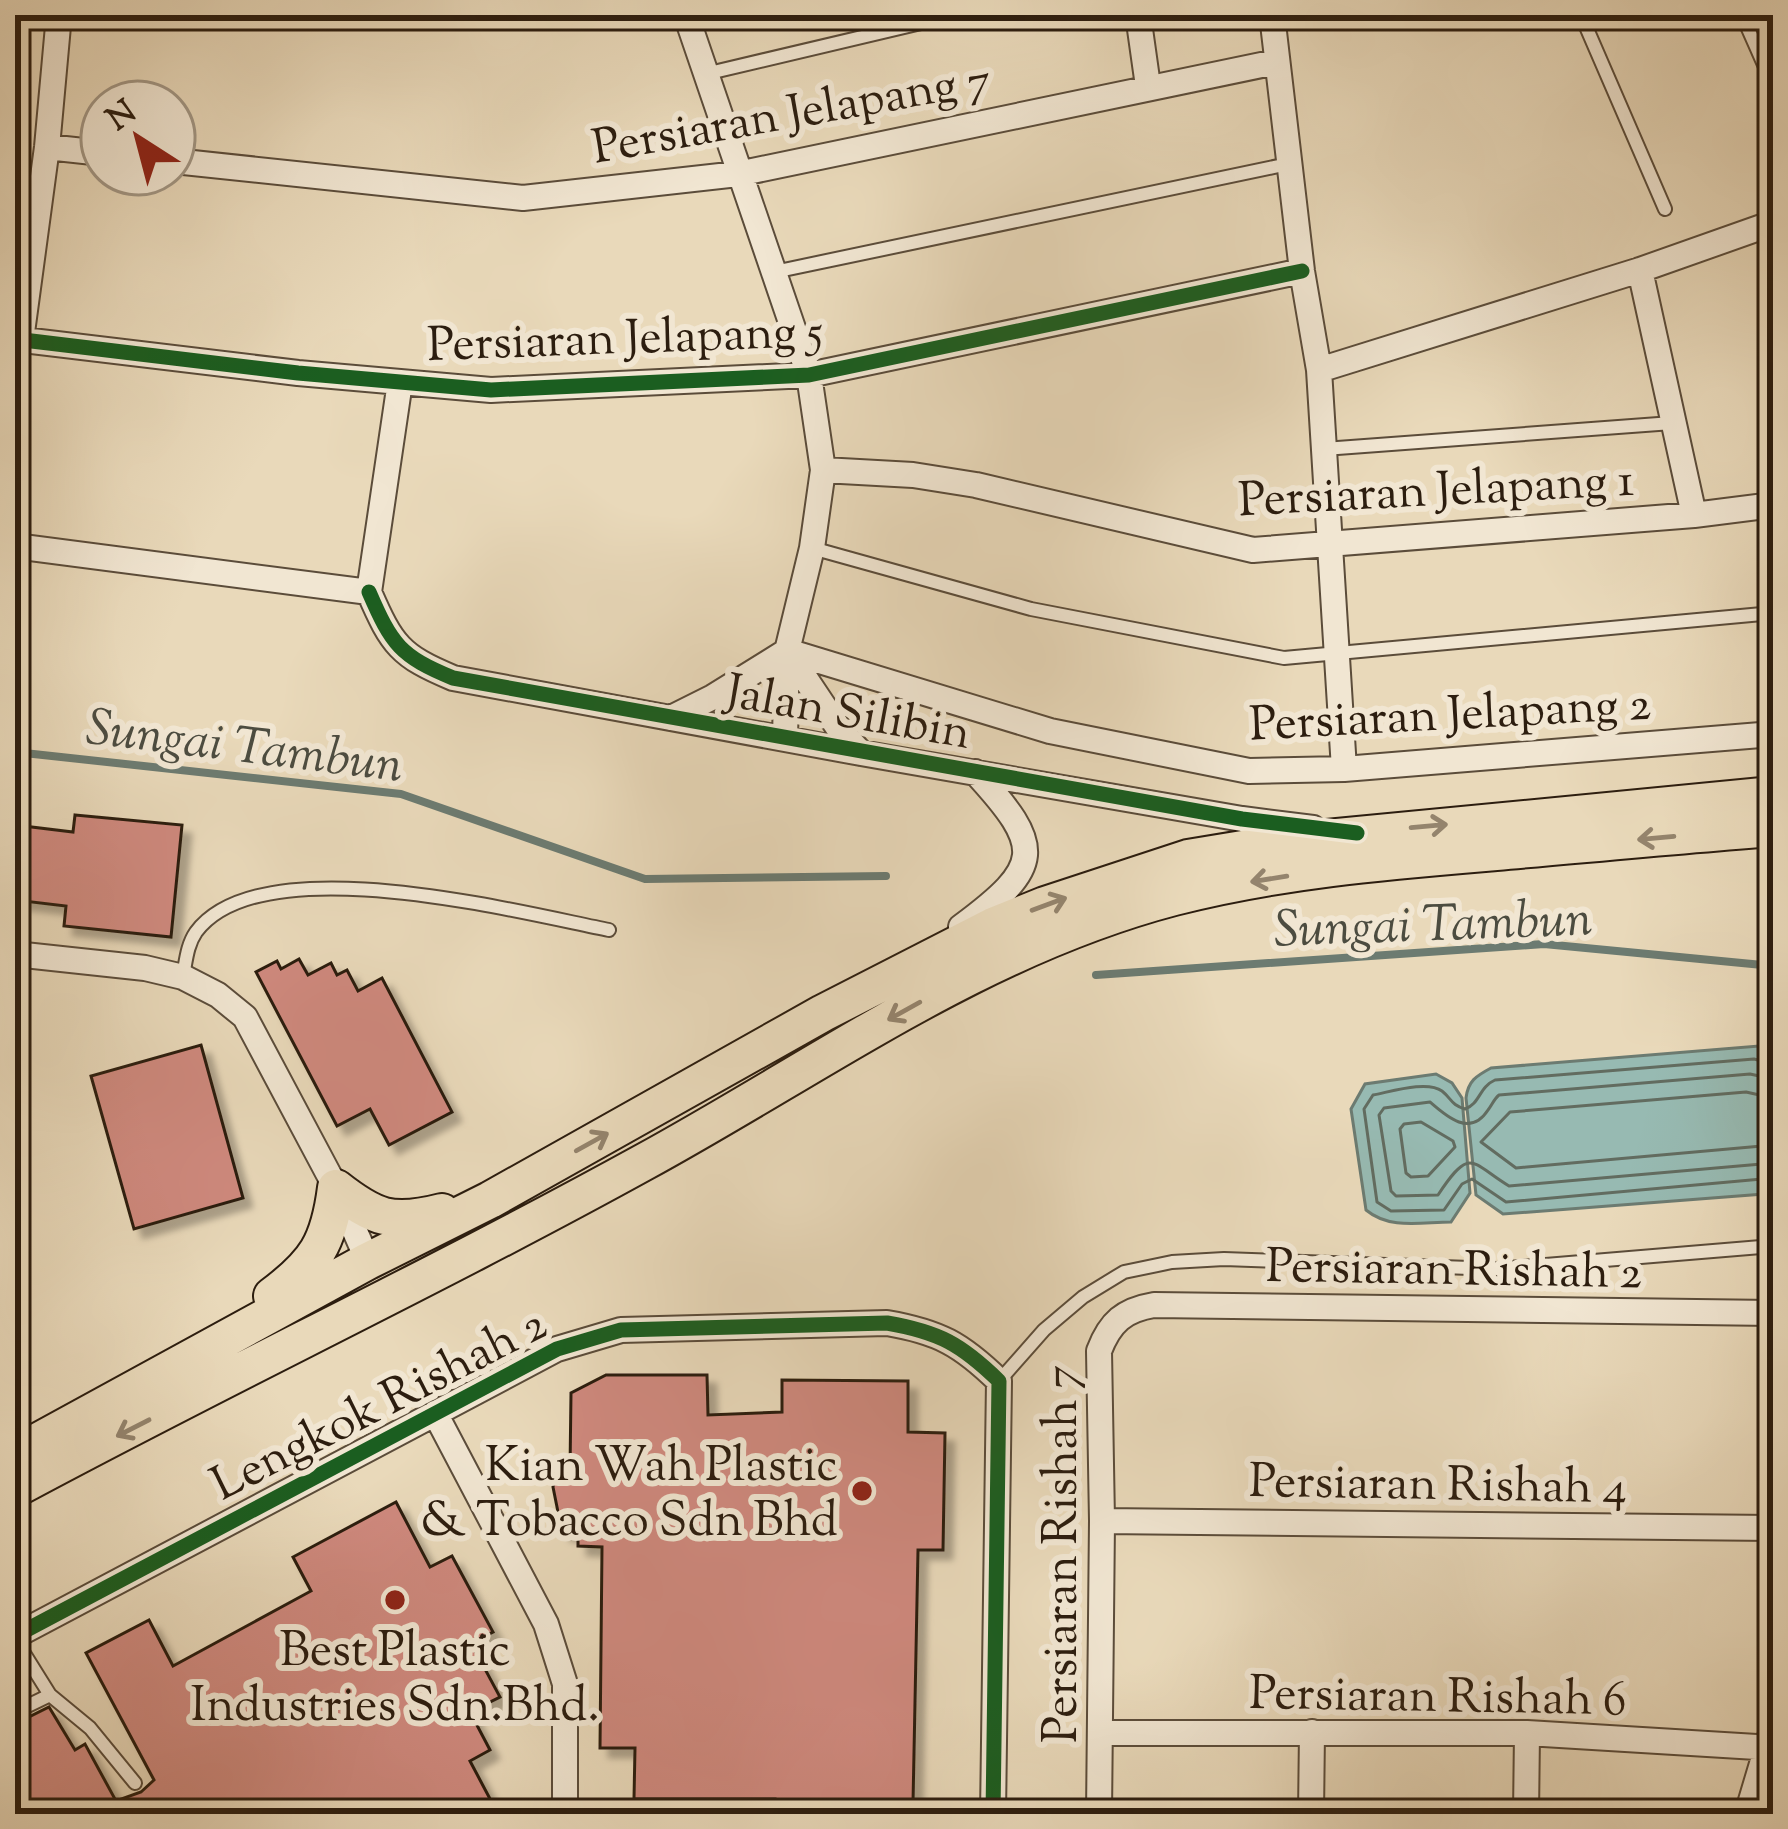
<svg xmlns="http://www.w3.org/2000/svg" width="1788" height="1829" font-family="'Sorts Mill Goudy',serif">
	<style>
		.water { fill: #97bab2; stroke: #6c7b71; stroke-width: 3 }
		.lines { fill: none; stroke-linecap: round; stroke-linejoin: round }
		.shore { stroke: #626c60; stroke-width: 3 }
		.stream { stroke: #6c7b71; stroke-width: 8 }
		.building { fill: #cf897e; stroke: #2c1d0f; stroke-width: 3; filter: url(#shadow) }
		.service-casing { stroke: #5b4c3a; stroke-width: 16 }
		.minor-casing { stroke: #5b4c3a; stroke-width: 28 }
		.primary-casing { stroke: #2c1d0f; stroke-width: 40 }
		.service { stroke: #f1e6d2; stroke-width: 12 }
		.minor { stroke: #f1e6d2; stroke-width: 24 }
		.primary { stroke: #e9d9ba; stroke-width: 36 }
		.cycleway-casing { stroke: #f1e6d2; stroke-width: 22 }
		.cycleway { stroke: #1b5e20; stroke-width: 15 }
		.oneway { stroke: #94846d }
		.poi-dot { fill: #8f2418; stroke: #f1e6d2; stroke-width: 4.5 }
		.labels { text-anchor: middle; stroke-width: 12; stroke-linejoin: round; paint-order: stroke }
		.street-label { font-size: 48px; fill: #2c1d0f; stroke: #f1e6d2 }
		.poi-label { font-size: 48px; fill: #2c1d0f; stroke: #f1e6d2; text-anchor: end }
		.water-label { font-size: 51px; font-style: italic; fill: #4c4c40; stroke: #f1e6d2 }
	</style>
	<defs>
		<filter id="shadow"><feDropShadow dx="9" dy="9" stdDeviation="3" flood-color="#0004"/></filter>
	</defs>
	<rect width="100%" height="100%" fill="#e9d9ba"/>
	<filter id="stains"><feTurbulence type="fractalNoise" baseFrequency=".00167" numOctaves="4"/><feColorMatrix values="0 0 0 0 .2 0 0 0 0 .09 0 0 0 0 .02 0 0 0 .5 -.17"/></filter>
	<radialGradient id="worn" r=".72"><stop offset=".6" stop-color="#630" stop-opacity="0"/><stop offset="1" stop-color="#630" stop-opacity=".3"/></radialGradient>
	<path class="water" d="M 1759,1046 L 1773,1057 L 1773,1186 L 1764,1194 L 1503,1214 L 1476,1195 L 1466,1098 C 1468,1081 1476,1076 1491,1068 Z
		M 1436,1074 L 1452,1083 L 1462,1098 L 1470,1193 L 1451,1222 C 1422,1222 1390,1230 1366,1210 L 1351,1109 L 1365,1084 Z"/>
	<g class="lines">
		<path class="shore" d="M 1773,1064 L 1754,1059 L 1495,1080 C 1479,1087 1480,1104 1465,1109 C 1451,1105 1452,1099 1442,1091 C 1427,1080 1390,1092 1373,1095 L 1364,1109 L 1377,1202 L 1391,1211 L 1444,1210 L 1462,1184 L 1472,1179 L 1506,1202 L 1773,1178
			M 1773,1079 L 1750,1074 L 1499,1095 C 1494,1099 1492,1105 1488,1110 C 1470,1138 1446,1116 1430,1102 L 1384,1108 L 1379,1115 L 1391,1191 L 1396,1196 L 1438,1195 C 1471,1145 1471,1163 1509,1186 L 1773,1163
			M 1773,1098 L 1746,1092 L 1510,1112 L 1481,1142 L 1516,1168 L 1773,1145
			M 1421,1122 L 1453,1141 L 1455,1147 L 1428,1176 L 1411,1177 L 1406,1173 L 1400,1129 L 1404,1124 Z"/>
		<path class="stream" d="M 15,752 L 401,794 L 645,879 L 886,876
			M 1096,975 L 1544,944 L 1773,966"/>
	</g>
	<path class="building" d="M 75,815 L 182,825 L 171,937 L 64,926 L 66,906 L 15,900 L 15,825 L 73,832 Z
		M 299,959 L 308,975 L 331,963 L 337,975 L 347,970 L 358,991 L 382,978 L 452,1112 L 389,1145 L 370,1109 L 337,1126 L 256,972 L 277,961 L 281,969 Z
		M 201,1045 L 243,1198 L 134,1229 L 91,1076 Z
		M 606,1375 L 707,1375 L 708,1415 L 782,1412 L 782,1380 L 908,1381 L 908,1432 L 945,1433 L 943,1550 L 918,1550 L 913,1803 L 905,1803 L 905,1814 L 775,1814 L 775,1799 L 634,1799 L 635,1748 L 600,1748 L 602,1547 L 578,1546 L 578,1531 L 562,1532 L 553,1487 L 556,1471 L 570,1470 L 571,1393 Z
		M 396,1502 L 430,1567 L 452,1556 L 493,1632 L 471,1643 L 500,1697 L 470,1712 L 490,1750 L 470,1761 L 498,1814 L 15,1814 L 15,1724 L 49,1707 L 75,1750 L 85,1744 L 116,1801 L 141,1792 L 154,1780 L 86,1653 L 149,1620 L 173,1666 L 311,1591 L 293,1557 Z"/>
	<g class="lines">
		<g class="service-casing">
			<path id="service" d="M 1581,15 L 1665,209
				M 1742,15 L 1773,85
				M 705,74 L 955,15
				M 774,272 L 1288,164
				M 1324,449 L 1672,423
				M 812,548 L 1031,609 L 1284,658 L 1773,613
				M 183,976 C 186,961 187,945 196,932 C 261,845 517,912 609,930
				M 999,1381 L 1044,1330 L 1083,1297 L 1124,1272 L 1172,1262 L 1224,1259 L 1497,1269 L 1773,1246
				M 15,1639 L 50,1695 L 90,1728 L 135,1783
				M 15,1712 L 50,1695"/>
		</g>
		<g class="minor-casing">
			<path id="minor" d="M 686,15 L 809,375 L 823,470 L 812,548 L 787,651 L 785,738
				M 1138,15 L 1148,86
				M 1272,15 L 1302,271 L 1319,370 L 1344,769
				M 47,147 L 102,153
				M 174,161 L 523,198 L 738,174 L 1276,62
				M 1640,270 L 1694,515
				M 15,339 L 298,373 L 491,390 L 809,375 L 1302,271
				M 21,340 L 47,147 L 59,15
				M 1319,370 L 1640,270 L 1773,223
				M 823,470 L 913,475 L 976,485 L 1253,550 L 1694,515 L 1773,505
				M 15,546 L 369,592
				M 369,592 C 392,645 400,656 453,678 L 861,753 L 1242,819 L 1313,828
				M 369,592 L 400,382
				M 787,651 L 1050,731 L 1249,771 L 1344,769 L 1773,734
				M 787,651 L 839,729 L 861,753
				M 671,718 L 713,697 L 787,651
				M 961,927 C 1043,866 1045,848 975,772
				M 15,954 L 145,968 L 183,977 L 218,995 L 245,1017 L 336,1188 L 368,1261
				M 435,1413 L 546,1624 L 565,1684 L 565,1814
				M 1102,1521 L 1773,1528
				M 15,1636 L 557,1349 L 621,1330 L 887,1323 C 939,1332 961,1344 999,1381 L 993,1814
				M 1100,1733 L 1527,1733 L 1773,1748
				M 1099,1814 L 1102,1521 L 1099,1351 C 1110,1322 1124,1310 1154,1305 L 1773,1313
				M 1311,1814 L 1312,1732
				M 1526,1814 L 1527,1733
				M 1747,1814 L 1773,1727"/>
		</g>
		<g class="primary-casing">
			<path id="primary" d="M 336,1188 C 374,1218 392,1225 442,1212
				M 272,1296 C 316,1263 329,1243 336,1188
				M 15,1454 L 368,1261 L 490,1200 L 823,1013 L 993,926 L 1045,905 L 1188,858 L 1285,842 L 1773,795
				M 15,1489 C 223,1377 437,1276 644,1162 C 818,1067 979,948 1174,897 C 1278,870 1389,861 1496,852 C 1588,844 1681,835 1773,828"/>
		</g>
		<use href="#service" class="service"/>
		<use href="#minor" class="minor"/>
		<use href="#primary" class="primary"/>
		<g class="cycleway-casing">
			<path id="cycleway" d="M 15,339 L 298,373 L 491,390 L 809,375 L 1302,271
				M 369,592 C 392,645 400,656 453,678 L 1242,819 L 1357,833
				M 15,1636 L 557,1349 L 621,1330 L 887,1323 C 939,1332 961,1344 999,1381 L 993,1814"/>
		</g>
		<use href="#cycleway" class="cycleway"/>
	</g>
	<defs><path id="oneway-shaft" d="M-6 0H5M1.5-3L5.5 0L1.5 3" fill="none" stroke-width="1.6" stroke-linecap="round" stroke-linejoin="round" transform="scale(3)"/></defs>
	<g class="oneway">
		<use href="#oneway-shaft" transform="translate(1429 826) rotate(-5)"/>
		<use href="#oneway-shaft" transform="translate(1656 838) rotate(175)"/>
		<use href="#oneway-shaft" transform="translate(1269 879) rotate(171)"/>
		<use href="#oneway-shaft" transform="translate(1049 904) rotate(-20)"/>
		<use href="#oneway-shaft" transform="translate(904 1011) rotate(151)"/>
		<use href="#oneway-shaft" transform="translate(592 1142) rotate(-29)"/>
		<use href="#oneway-shaft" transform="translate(133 1428) rotate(153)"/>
	</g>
	<g class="poi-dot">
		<circle cx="862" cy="1491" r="12"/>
		<circle cx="395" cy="1600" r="12"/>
	</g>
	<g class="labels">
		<g class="street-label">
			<text transform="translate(791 111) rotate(-10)" y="17">Persiaran Jelapang 7</text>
			<text transform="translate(625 336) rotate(-2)" y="17">Persiaran Jelapang 5</text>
			<text transform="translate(1436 488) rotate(-3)" y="17">Persiaran Jelapang 1</text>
			<text transform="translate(849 710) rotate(10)" y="17">Jalan Silibin</text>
			<text transform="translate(1450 712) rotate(-3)" y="17">Persiaran Jelapang 2</text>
			<text transform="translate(1454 1267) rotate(1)" y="17">Persiaran Rishah 2</text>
			<text transform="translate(378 1402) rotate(-27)" y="17">Lengkok Rishah 2</text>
			<text transform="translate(1438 1482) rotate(1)" y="17">Persiaran Rishah 4</text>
			<text transform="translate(1059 1554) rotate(-90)" y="17">Persiaran Rishah 7</text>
			<text transform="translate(1438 1694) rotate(1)" y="17">Persiaran Rishah 6</text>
		</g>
		<g class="poi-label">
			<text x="838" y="1480">Kian Wah Plastic<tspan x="838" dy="55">&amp; Tobacco Sdn Bhd</tspan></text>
			<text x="395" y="1665" text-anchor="middle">Best Plastic<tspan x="395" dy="55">Industries Sdn.Bhd.</tspan></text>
		</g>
		<g class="water-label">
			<text transform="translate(245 744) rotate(7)" y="18">Sungai Tambun</text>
			<text transform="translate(1433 922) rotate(-2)" y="18">Sungai Tambun</text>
		</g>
	</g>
	<rect width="1788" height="1829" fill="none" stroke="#e9d9ba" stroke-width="60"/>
	<rect x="18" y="18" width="1752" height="1793" fill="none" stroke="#2c1d0f" stroke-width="6"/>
	<rect x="30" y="30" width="1728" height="1769" fill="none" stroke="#2c1d0f" stroke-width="3"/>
	<g transform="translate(138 138) rotate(324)"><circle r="57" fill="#f1e6d2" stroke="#a29684" stroke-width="3"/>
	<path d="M0-9L21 45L0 30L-21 45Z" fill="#8f2418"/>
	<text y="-18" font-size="33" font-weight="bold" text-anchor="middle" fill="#2c1d0f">N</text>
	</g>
	<rect width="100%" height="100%" filter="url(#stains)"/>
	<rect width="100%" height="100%" fill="url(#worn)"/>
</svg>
